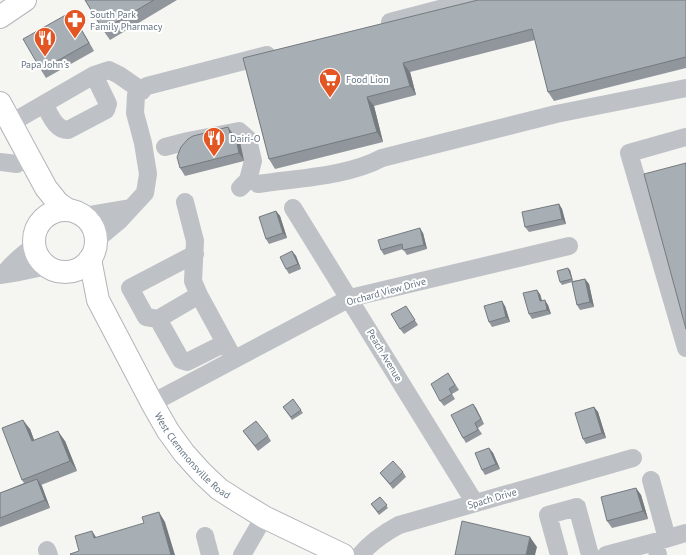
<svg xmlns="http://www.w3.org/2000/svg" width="686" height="555" font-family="'PT Sans',sans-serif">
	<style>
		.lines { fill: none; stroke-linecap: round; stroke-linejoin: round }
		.major-casing { stroke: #b1b6ba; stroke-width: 24 }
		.minor { stroke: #bec2c6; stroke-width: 18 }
		.major { stroke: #fff; stroke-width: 22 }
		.wall { fill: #90969c }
		.shaded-wall { fill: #757a7f }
		.building { fill: #a7afb5; stroke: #757a7f }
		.labels { text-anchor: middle; stroke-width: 4; stroke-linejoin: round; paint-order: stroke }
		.poi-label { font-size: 10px; fill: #647483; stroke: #fff; text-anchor: start }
		.street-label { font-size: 10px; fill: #647483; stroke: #fff }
	</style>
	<rect width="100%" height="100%" fill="#f5f5f1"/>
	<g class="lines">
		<g class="major-casing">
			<g id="major">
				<path d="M 0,17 L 25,0"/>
				<path d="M 0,103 L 46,188 L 58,203 L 68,210"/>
				<circle cx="65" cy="241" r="31"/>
				<path id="s1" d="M 90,259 L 98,300 L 152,403 L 168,431 L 184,453 L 202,473 L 219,489 L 241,503 L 264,517 L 343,555"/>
			</g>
		</g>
		<path class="minor" d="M 390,22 L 474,0
			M 44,104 C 50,114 55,130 68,130 L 106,110 L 108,104 L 94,75
			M 11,123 L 94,75 L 109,70 L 119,75 L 142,91
			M 686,137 L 629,153 L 686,348
			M 165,147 L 188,141 L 239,131 L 248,139 L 253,161 L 248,180 L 240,188
			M 0,162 L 17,164
			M 258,184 C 297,178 346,177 382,158 L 556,114 L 686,88
			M 185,202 L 195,241 L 193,281 L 199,295 L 230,352
			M 293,208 L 475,503
			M 83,216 L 130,208
			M 96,240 L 120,220 L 145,193 L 148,174 L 143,143 L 135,113 L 136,95 L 147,86 L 267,55
			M 195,254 L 130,288 L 146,317 L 158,319 L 181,360 L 187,362 L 225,343
			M 4,274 C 12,262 24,255 35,244
			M 0,275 L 19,272 L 48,266
			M 158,319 L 199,295
			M 152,403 L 350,298 L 569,246
			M 651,480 L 667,538
			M 205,536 L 210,555
			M 47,550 L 49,555
			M 242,555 L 264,517
			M 360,555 C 371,542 384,533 399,525 L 633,458
			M 559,555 L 548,515 L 577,507 L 590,555
			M 606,555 L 655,542
			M 658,555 L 655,542 L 686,533"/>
		<use href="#major" class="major"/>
	</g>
	<path class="wall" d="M 85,0 L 177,0 L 110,40 L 103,30 Z
		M 686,0 L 686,68 L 554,101 L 548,92 L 535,40 L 410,72 L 416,95 L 374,106 L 383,142 L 275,169 L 269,159 L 243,58 Z
		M 71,12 L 76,20 L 94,51 L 46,78 L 41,70 Z
		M 234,135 L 240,142 L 244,161 L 185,176 L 180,168 Z
		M 559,204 L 562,209 L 566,224 L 529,232 L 525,227 Z
		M 276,211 L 280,216 L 287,238 L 269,244 L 266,239 Z
		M 423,233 L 427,249 L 407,255 L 403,249 L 384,255 L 381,250 Z
		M 292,251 L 296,256 L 301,269 L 289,274 L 286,269 Z
		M 570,270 L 573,281 L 585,279 L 589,284 L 594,307 L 580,310 L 577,305 L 572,282 L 562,285 L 560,282 Z
		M 540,294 L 542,300 L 548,305 L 551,314 L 532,319 L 529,314 Z
		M 505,306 L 510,322 L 492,327 L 489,322 Z
		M 409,311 L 418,325 L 404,334 L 400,329 Z
		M 448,373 L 459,390 L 452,394 L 455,399 L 444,406 L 440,401 Z
		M 293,399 L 303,413 L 292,420 L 283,407 Z
		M 473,404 L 476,408 L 484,424 L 478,428 L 482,434 L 466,443 L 463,438 Z
		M 594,407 L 598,412 L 606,438 L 586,444 L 583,439 Z
		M 30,429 L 34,440 L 65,441 L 77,471 L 41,485 L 50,508 L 0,527 L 0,493 L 24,483 L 22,480 Z
		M 243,431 L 268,436 L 271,441 L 258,451 Z
		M 489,448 L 493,453 L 500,469 L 485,475 L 482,470 Z
		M 403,472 L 406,477 L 393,489 L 384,478 L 380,473 Z
		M 636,488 L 641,495 L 648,519 L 612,528 L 607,521 Z
		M 380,497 L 388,508 L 379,515 L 371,504 Z"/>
	<path class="shaded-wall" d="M 71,12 L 76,20 L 94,51 L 89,43 Z
		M 403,63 L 410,72 L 416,95 L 410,86 Z
		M 367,97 L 374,106 L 383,142 L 377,132 Z
		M 228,127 L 233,134 L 236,143 L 231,136 Z
		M 235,134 L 240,142 L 244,161 L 239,153 Z
		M 559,204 L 562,209 L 566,224 L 562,219 Z
		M 276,211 L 280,216 L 287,238 L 283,233 Z
		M 420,228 L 423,233 L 427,249 L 424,245 Z
		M 292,251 L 296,256 L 301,269 L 298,264 Z
		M 568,268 L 570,270 L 573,282 L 572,279 Z
		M 585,279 L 589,284 L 594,307 L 590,302 Z
		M 537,290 L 540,294 L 543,306 L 540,301 Z
		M 545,300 L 548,305 L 551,314 L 547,310 Z
		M 502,301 L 505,306 L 510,322 L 506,317 Z
		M 473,404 L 476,408 L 484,424 L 481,419 Z
		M 594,407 L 598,412 L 606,438 L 602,433 Z
		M 23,420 L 30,429 L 38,451 L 32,441 Z
		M 58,431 L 65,441 L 77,471 L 70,461 Z
		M 489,448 L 493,453 L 500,469 L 496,464 Z
		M 37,479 L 42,486 L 50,508 L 45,500 Z
		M 636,488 L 641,495 L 648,519 L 643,511 Z
		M 159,512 L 165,522 L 175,555 L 171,555 Z
		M 92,531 L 98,540 L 94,538 Z
		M 530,537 L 537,547 L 535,555 L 526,555 Z"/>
	<path class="building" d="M 85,0 L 154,0 L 103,30 Z
		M 478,0 L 686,0 L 686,57 L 548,92 L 532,29 L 403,63 L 410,86 L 367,97 L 377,132 L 269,159 L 243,58 Z
		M 71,12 L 89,43 L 41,70 L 23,39 Z
		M 228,127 L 231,136 L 235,134 L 239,153 L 180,168 L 177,157 L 181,147 L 188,139 L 193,136 Z
		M 686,163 L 686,329 L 644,174 Z
		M 559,204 L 562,219 L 525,227 L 522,212 Z
		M 276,211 L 283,233 L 266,239 L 259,217 Z
		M 420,228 L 424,245 L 403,250 L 402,244 L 381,250 L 378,240 Z
		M 292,251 L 298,264 L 286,269 L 280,257 Z
		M 568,268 L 572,279 L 560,282 L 557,271 Z
		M 585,279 L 590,302 L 577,305 L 572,282 Z
		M 537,290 L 540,301 L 545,300 L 547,310 L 529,314 L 523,293 Z
		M 502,301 L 506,317 L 489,322 L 484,306 Z
		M 406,306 L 415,320 L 400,329 L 391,314 Z
		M 448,373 L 455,385 L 449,389 L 452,394 L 440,401 L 431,384 Z
		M 293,399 L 301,410 L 291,417 L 283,407 Z
		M 473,404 L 481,419 L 475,423 L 478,430 L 463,438 L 451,415 Z
		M 594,407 L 602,433 L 583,439 L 575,413 Z
		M 23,420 L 32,441 L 58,431 L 70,461 L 22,480 L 2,428 Z
		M 256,421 L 268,436 L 255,446 L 243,431 Z
		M 489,448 L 496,464 L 482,470 L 475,453 Z
		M 393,461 L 403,472 L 390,484 L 380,473 Z
		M 37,479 L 45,500 L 0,518 L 0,493 Z
		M 636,488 L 643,511 L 607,521 L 601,497 Z
		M 380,497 L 387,505 L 378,512 L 371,504 Z
		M 159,512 L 171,555 L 71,555 L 70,554 L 79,551 L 75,536 L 92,531 L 94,538 L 144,523 L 142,517 Z
		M 462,521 L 530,537 L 526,555 L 455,555 Z"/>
	<defs>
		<g id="pharmacy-pin" transform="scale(1.15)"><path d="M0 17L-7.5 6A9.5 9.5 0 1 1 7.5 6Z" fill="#e35623" stroke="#fff"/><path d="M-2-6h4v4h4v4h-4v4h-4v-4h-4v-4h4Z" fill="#fff"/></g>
		<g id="restaurant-pin" transform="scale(1.15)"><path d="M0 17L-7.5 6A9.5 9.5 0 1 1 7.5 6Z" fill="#e35623" stroke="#fff"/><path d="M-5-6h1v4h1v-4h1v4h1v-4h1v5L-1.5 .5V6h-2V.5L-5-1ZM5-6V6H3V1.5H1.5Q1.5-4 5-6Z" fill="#fff"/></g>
		<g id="supermarket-pin" transform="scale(1.15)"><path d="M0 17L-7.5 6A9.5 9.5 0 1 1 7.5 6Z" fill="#e35623" stroke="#fff"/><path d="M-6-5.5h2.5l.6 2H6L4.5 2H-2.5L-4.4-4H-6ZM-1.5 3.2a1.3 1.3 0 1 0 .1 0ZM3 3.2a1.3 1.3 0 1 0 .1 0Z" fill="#fff"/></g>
	</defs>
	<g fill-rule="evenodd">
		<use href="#pharmacy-pin" x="75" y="20"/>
		<use href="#restaurant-pin" x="45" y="38"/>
		<use href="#supermarket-pin" x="330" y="79"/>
		<use href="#restaurant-pin" x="214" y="138"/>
	</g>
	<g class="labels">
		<g class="poi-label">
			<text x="90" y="18">South Park<tspan x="90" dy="12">Family Pharmacy</tspan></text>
			<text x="45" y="68" text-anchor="middle">Papa John's</text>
			<text x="346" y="83">Food Lion</text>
			<text x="230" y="142">Dairi-O</text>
		</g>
		<g class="street-label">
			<text transform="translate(386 291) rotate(-15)" y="4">Orchard View Drive</text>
			<text transform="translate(385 355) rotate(59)" y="4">Peach Avenue</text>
			<text dy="4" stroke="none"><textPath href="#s1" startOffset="225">West Clemmonsville Road</textPath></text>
			<text transform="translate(492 498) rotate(-16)" y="4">Spach Drive</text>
		</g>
	</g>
</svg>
